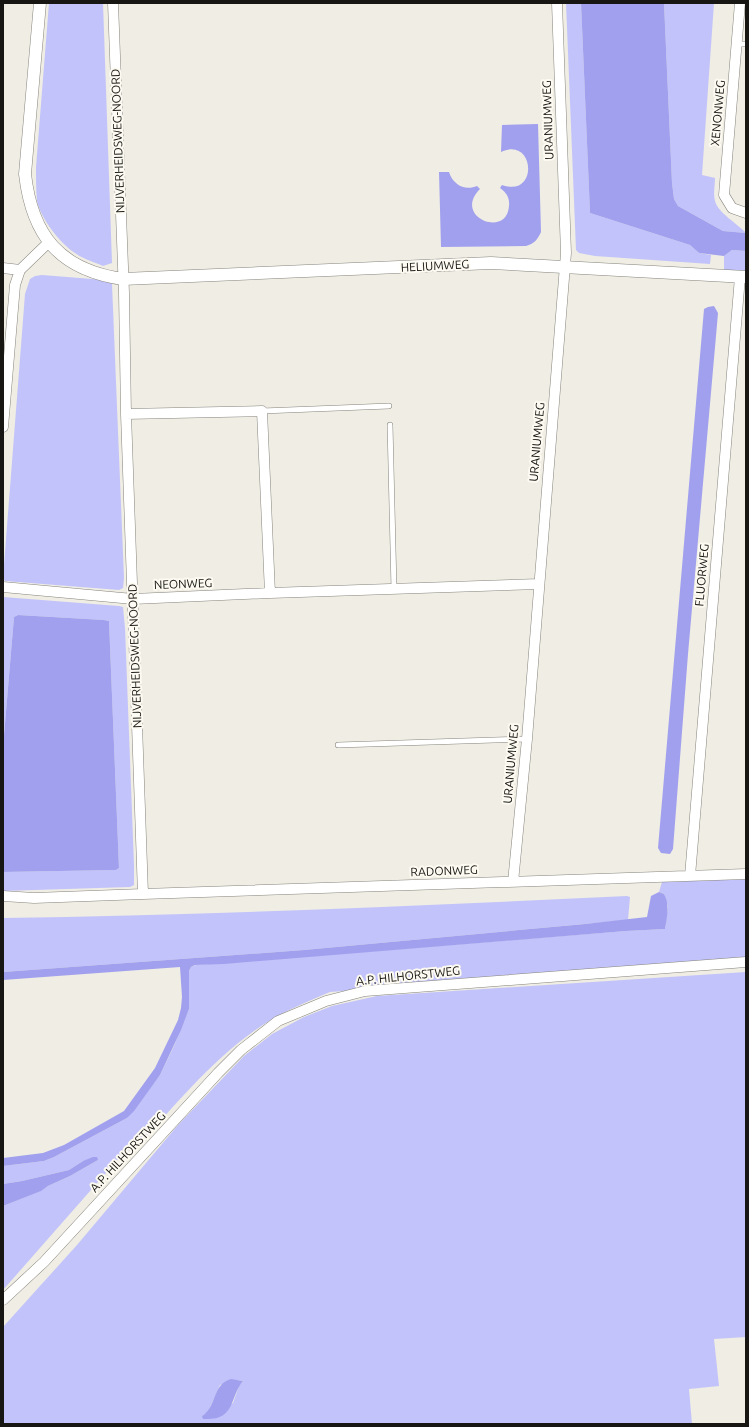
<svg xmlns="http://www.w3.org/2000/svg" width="749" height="1427" font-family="Ubuntu,sans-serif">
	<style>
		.green { fill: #c2c3fa; fill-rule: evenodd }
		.water { fill: #a1a0ee }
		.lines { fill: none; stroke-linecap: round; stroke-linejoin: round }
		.service-casing { stroke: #86847c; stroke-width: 6 }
		.minor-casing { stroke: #86847c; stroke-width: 11 }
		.tertiary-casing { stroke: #86847c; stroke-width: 13 }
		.service { stroke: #fff; stroke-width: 5 }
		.minor { stroke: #fff; stroke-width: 10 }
		.tertiary { stroke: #fff; stroke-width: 12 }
		.labels { text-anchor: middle; stroke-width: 4; stroke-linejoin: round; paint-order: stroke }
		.street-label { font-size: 12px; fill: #171613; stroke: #fcfaf1 }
	</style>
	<rect width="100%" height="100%" fill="#efede4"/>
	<path class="green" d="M 49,3 L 103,3 L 112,263 L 103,266 C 94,262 83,259 75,253 C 60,243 41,219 37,201 C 36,190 36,178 36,167 Z
		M 566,3 L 581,3 L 590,213 L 690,245 L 699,253 L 711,255 L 710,264 L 595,256 L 579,253 L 576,250 Z
		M 664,3 L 714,3 L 702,175 L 715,178 C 715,185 713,194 715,201 C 718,213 738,224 746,233 L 723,231 L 678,206 L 674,199 L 672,183 Z
		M 732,250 L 746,251 L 746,271 L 724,270 L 724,256 Z
		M 42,275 L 105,280 L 110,281 L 112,284 L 124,578 L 123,588 L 119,590 L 5,581 L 3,578 L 25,294 L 30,279 L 35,276 Z
		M 3,597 L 119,606 L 123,607 L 125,628 L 134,865 L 134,885 L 130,887 L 3,891 L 3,872 L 116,870 L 119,868 L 109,621 L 104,620 L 18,615 L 14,617 L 3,747 Z
		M 746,879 L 746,960 L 330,992 C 311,1000 292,1008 274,1018 C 218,1051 176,1105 132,1152 L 127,1149 L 3,1290 L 3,1206 L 40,1191 L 48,1186 L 70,1176 L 98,1160 L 83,1161 L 69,1170 L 22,1181 L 3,1184 L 3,1166 L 44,1161 L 54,1157 L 127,1118 L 160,1075 L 174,1046 L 189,1009 L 189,971 L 191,967 L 196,965 L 626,931 L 665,929 L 668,906 L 664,894 L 659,892 L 662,882 Z
		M 627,896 L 630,897 L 628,920 L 304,950 L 3,972 L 3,918 C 211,915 419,906 627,896 Z
		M 746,972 L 746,1337 L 714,1339 L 719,1386 L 689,1389 L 692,1424 L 3,1424 L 3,1327 L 77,1245 L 178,1125 L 244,1056 L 272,1034 L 304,1017 L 332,1006 L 377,996 ZM 237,1380 L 243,1381 L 239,1386 L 233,1403 L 202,1416 L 208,1412 L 220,1385 Z"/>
	<path class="water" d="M 581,3 L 664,3 L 672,183 L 674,199 L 678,206 L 723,231 L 746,233 L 746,251 L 732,250 L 724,256 L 699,253 L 690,245 L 590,213 Z
		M 538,124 L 541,232 C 538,239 534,244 526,246 L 441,247 L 439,172 L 449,172 C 453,185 465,191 477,186 L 480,189 C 452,217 507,239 509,206 C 510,198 506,192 500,188 L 502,185 C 539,198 535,136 501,152 L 502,125 Z
		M 714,306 L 718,313 L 688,654 L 673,849 L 670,854 L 661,853 L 658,848 L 704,309 L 708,307 Z
		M 18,615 L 104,620 L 109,621 L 119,868 L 116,870 L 3,872 L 3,747 L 14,617 Z
		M 659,892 L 664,894 C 670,904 667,917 665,929 L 626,931 L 224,964 L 195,965 L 191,967 L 189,971 L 189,1009 L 181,1030 L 160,1075 L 134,1111 L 127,1118 L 54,1157 L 44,1161 L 3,1166 L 3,1158 L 43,1153 L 64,1145 L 124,1111 L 155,1068 L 178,1020 L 181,1008 L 182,997 L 180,967 L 3,980 L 3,972 L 304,950 L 585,924 L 647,917 L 651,896 Z
		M 93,1157 L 97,1157 L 98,1160 L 70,1176 L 48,1186 L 41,1191 L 3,1206 L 3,1184 L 22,1181 L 69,1170 L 83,1161 Z
		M 231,1379 L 243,1381 C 229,1398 236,1421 203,1419 L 202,1416 C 217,1407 212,1384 231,1379 Z"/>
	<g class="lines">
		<g class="service-casing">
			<path id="service" d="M 737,44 L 746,44
				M 262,411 L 389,406
				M 390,425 L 394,589
				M 338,745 L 527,739"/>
		</g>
		<g class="minor-casing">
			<path id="minor" d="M 740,3 L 724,195 L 732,208 L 746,213
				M 3,268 L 20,270
				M 126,414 L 262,411 L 270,593
				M 3,427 L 15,285 L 20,270 L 49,242
				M 3,587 L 133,599 L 270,593 L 539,584
				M 690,876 L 740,277
				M 513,882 L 527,739 L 566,253 L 557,3
				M 143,894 L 746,874
				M 3,896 L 34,898 L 143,894 L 126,414 L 124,293 L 113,3
				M 3,1300 L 44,1262 L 218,1073 L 241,1050 L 278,1021 L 326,1001 L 365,991 L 746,962"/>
		</g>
		<g class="tertiary-casing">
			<path id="tertiary" d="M 40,3 L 25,174 C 32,236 60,270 123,279 L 491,263 L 746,277"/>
		</g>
		<use href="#service" class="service"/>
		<use href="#minor" class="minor"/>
		<use href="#tertiary" class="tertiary"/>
	</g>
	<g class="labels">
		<g class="street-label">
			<text transform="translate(718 113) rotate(-85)" y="4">XENONWEG</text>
			<text transform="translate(548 120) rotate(-92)" y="4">URANIUMWEG</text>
			<text transform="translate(118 141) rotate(-92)" y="4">NIJVERHEIDSWEG-NOORD</text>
			<text transform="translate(435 266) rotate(-3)" y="4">HELIUMWEG</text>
			<text transform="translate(537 442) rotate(-85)" y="4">URANIUMWEG</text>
			<text transform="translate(702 575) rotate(-85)" y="4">FLUORWEG</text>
			<text transform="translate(183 584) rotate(-2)" y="4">NEONWEG</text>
			<text transform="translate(135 656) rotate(-92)" y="4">NIJVERHEIDSWEG-NOORD</text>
			<text transform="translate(511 764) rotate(-85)" y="4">URANIUMWEG</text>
			<text transform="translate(444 871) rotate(-2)" y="4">RADONWEG</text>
			<text transform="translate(408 976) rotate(-6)" y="4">A.P. HILHORSTWEG</text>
			<text transform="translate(128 1152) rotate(-47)" y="4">A.P. HILHORSTWEG</text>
		</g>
	</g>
	<rect width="749" height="1427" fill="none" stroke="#171613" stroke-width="8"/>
</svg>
